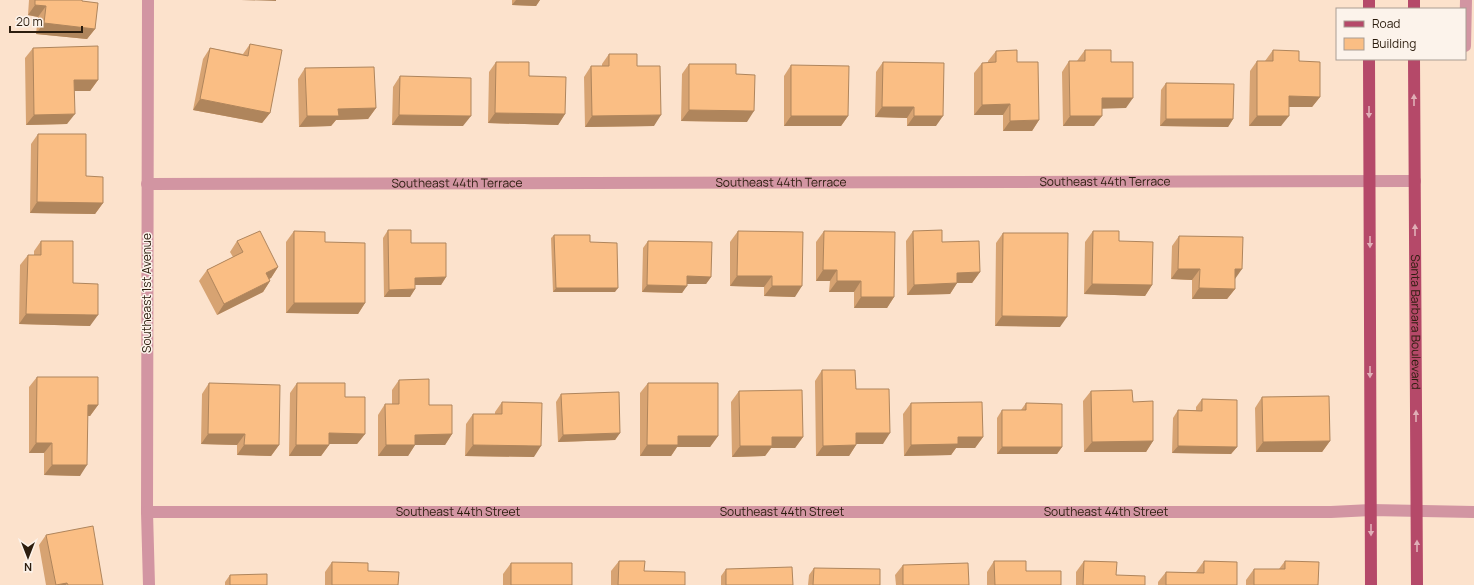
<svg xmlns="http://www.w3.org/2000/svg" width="1474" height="585" font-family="Manrope,sans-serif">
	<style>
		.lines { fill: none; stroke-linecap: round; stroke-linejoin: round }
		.minor { stroke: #d295a2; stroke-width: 12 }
		.major { stroke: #b54969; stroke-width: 12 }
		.wall { fill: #d7a372 }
		.shaded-wall { fill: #af855c }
		.building { fill: #fabe84; stroke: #af855c }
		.oneway { fill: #e0afb7 }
		.labels { text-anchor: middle; stroke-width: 3; stroke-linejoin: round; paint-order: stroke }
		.street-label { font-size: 12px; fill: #2c1d0e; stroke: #fcf3eb }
	</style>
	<rect width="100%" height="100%" fill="#fce2cc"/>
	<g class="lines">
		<g class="minor">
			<path d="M 148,0 L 147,512 L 149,585"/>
			<path d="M 1465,46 L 1466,0"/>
			<path id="s1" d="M 147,184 L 1415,181"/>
			<path id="s2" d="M 147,512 L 1331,512 L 1371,510 L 1474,512"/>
		</g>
		<g class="major">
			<path d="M 1369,0 L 1369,9"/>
			<path d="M 1414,0 L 1414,9"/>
			<path d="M 1369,59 L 1371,585"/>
			<path id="s3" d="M 1414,59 L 1417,585"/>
		</g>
	</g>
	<path class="wall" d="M 29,0 L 82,0 L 82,1 L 95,29 L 87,39 L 36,34 L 38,17 L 28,15 Z
		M 512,0 L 540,0 L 536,6 L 512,5 Z
		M 250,44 L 270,113 L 262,123 L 193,110 L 203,59 L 210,48 L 243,54 Z
		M 33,48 L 98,80 L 90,91 L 74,91 L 67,124 L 26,125 L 25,58 Z
		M 1085,50 L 1111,62 L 1126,108 L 1102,108 L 1094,126 L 1063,126 L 1062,72 L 1069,61 L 1077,61 Z
		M 1273,50 L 1299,61 L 1320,97 L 1312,107 L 1289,107 L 1281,126 L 1249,126 L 1250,71 L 1257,61 L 1265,61 Z
		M 996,51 L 1017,62 L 1039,120 L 1032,131 L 1003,131 L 1003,115 L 974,115 L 974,73 L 982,63 L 988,63 L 988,61 Z
		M 609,54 L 637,66 L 654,126 L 585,127 L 584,77 L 591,66 L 602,66 L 602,64 Z
		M 496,62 L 529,76 L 565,114 L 558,125 L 488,123 L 489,72 Z
		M 883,62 L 936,126 L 907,126 L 907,118 L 875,117 L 876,72 Z
		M 689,64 L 736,74 L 747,122 L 681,121 L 682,74 Z
		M 791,65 L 848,116 L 841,126 L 784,126 L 784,76 Z
		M 305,68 L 376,108 L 368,119 L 336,120 L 331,126 L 299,127 L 298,79 Z
		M 400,76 L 463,126 L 392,125 L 393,87 Z
		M 1166,83 L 1233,119 L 1228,127 L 1160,126 L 1161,90 Z
		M 38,134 L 86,176 L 103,203 L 95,214 L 30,213 L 31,144 Z
		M 388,230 L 411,243 L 446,277 L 441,285 L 415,285 L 415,289 L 410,297 L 384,297 L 383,238 Z
		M 294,231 L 365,303 L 358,314 L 286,313 L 286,242 Z
		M 738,231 L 795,297 L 764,296 L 764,287 L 730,286 L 730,242 Z
		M 824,231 L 894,297 L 887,308 L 854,308 L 854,292 L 829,292 L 830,281 L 816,281 L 816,242 Z
		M 913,231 L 942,242 L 980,272 L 972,283 L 957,283 L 950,294 L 907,295 L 906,241 Z
		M 1093,231 L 1119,241 L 1152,285 L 1145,296 L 1084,294 L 1085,242 Z
		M 1003,233 L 1060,327 L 995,326 L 996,243 Z
		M 554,235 L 590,242 L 615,292 L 553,292 L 551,238 Z
		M 1179,236 L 1235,279 L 1235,289 L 1227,299 L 1192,299 L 1192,280 L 1171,279 L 1172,246 Z
		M 41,241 L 73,283 L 90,326 L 19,324 L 20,265 L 28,255 L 34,255 L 34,251 Z
		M 237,241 L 278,267 L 271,278 L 269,279 L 270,281 L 263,292 L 217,315 L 199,281 L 207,270 L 233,257 L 230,252 Z
		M 648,241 L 711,277 L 706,284 L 687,284 L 682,293 L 642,292 L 643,248 Z
		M 822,370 L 856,389 L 883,444 L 856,444 L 856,445 L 849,456 L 816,456 L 815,381 Z
		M 37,377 L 98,405 L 90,416 L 88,416 L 80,476 L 44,475 L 44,453 L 29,453 L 29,387 Z
		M 399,380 L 452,434 L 445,445 L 415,445 L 408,456 L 378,456 L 378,415 L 385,404 L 392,404 L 392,390 Z
		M 209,383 L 279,445 L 271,456 L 237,455 L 237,445 L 201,444 L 202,394 Z
		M 297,383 L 345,397 L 365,434 L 357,444 L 329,444 L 329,445 L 321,456 L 289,456 L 290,393 Z
		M 648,383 L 718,436 L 710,447 L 677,447 L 671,456 L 640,456 L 640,393 Z
		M 739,391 L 803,437 L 795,448 L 771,448 L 765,456 L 732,457 L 731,402 Z
		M 1091,391 L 1133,402 L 1153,441 L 1146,452 L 1084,452 L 1083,401 Z
		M 561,394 L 620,433 L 615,440 L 558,442 L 556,402 Z
		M 1262,397 L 1330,441 L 1322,452 L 1256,452 L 1255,408 Z
		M 1202,399 L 1237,447 L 1231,454 L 1172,453 L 1173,418 L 1178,410 L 1196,410 L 1196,407 Z
		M 502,402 L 534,457 L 465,456 L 466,424 L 473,414 L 495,414 L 495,412 Z
		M 911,403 L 983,437 L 975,448 L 956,448 L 951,455 L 904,456 L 903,414 Z
		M 1026,403 L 1062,447 L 1057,454 L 997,454 L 997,418 L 1002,410 L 1021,410 Z
		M 46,535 L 103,585 L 46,585 L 39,545 Z
		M 619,561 L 644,571 L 685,585 L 611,585 L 611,571 Z
		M 994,561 L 1061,585 L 987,585 L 987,572 Z
		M 1084,561 L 1116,575 L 1145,585 L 1076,585 L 1076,572 Z
		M 1204,561 L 1237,585 L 1158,585 L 1158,582 L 1166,572 L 1196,572 Z
		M 1285,561 L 1318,585 L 1246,585 L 1246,580 L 1254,569 L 1279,569 Z
		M 332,562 L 368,571 L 398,585 L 325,585 L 325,572 Z
		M 511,563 L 572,585 L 503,585 L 503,574 Z
		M 903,565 L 969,585 L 896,585 L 895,575 Z
		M 814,568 L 880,585 L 808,585 L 809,575 Z
		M 726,569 L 793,585 L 721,585 L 721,576 Z
		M 230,575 L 267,585 L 225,585 L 225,582 Z"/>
	<path class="shaded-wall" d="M 241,0 L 276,0 L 276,1 Z
		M 516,0 L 540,0 L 536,6 L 512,5 Z
		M 35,5 L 46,6 L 38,17 L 28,15 Z
		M 44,23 L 95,29 L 87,39 L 36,34 Z
		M 74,80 L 98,80 L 90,91 L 66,91 Z
		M 1289,96 L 1320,97 L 1312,107 L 1281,107 Z
		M 1102,98 L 1133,98 L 1126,108 L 1094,109 Z
		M 200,99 L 270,113 L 262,123 L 193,110 Z
		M 1010,104 L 1003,115 L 974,115 L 982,105 Z
		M 882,107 L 914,107 L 907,118 L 875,117 Z
		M 376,108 L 368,119 L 336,120 L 331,126 L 299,127 L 307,116 L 338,109 Z
		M 689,110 L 754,111 L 747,122 L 681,121 Z
		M 495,113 L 565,114 L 558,125 L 488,123 Z
		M 75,114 L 67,124 L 26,125 L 34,115 Z
		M 399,115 L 471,116 L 463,126 L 392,125 Z
		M 661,115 L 654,126 L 585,127 L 592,116 Z
		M 791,116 L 848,116 L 841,126 L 784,126 Z
		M 914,116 L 943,116 L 936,126 L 907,126 Z
		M 1070,116 L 1102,116 L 1094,126 L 1063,126 Z
		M 1257,116 L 1289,116 L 1281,126 L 1249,126 Z
		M 1166,119 L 1233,119 L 1228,127 L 1160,126 Z
		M 1039,120 L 1032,131 L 1003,131 L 1010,121 Z
		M 37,202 L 103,203 L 95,214 L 30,213 Z
		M 278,267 L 271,278 L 258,284 L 266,273 Z
		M 1178,269 L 1200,269 L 1192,280 L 1171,279 Z
		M 1235,269 L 1242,269 L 1235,279 Z
		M 823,270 L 837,270 L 830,281 L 816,281 Z
		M 980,272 L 972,283 L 949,283 L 957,273 Z
		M 687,276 L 711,277 L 706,284 L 682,284 Z
		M 737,276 L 772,276 L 764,287 L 730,286 Z
		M 446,277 L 441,285 L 409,285 L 415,278 Z
		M 270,281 L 263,292 L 217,315 L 224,304 Z
		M 837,281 L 861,281 L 854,292 L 829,292 Z
		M 957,283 L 950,294 L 907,295 L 914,285 Z
		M 1092,284 L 1152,285 L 1145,296 L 1084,294 Z
		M 647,285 L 687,286 L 682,293 L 642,292 Z
		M 772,286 L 802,286 L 795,297 L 764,296 Z
		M 556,288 L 618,288 L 615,292 L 553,292 Z
		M 1199,288 L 1235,289 L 1227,299 L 1192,299 Z
		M 415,289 L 410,297 L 384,297 L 389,290 Z
		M 861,297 L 894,297 L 887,308 L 854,308 Z
		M 294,303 L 365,303 L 358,314 L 286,313 Z
		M 26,314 L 98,315 L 90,326 L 19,324 Z
		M 1002,316 L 1067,317 L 1060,327 L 995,326 Z
		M 88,405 L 98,405 L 90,416 L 80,416 Z
		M 329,433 L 365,434 L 357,444 L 321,444 Z
		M 620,433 L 615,440 L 558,442 L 563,435 Z
		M 856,433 L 890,433 L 883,444 L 849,444 Z
		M 208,434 L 245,434 L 237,445 L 201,444 Z
		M 452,434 L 445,445 L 408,445 L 415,435 Z
		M 678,436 L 718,436 L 710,447 L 677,447 L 671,456 L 640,456 L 647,445 Z
		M 772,437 L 803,437 L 795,448 L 771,448 L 765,456 L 732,457 L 740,446 Z
		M 958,437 L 983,437 L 975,448 L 956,448 L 951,455 L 904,456 L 911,445 Z
		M 1153,441 L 1146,452 L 1084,452 L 1092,442 Z
		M 1330,441 L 1322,452 L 1256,452 L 1263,442 Z
		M 36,443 L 52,443 L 44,453 L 29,453 Z
		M 244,445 L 279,445 L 271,456 L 237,455 Z
		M 296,445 L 329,445 L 321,456 L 289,456 Z
		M 386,445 L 415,445 L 408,456 L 378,456 Z
		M 473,445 L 541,446 L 534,457 L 465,456 Z
		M 856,445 L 849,456 L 816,456 L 823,446 Z
		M 1178,446 L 1237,447 L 1231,454 L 1172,453 Z
		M 1002,447 L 1062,447 L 1057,454 L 997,454 Z
		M 52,465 L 87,465 L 80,476 L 44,475 Z
		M 67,583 L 66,585 L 56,585 Z"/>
	<path class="building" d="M 35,0 L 82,0 L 82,1 L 98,3 L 95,29 L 44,23 L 46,6 L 35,5 Z
		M 250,44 L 282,50 L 270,113 L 200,99 L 210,48 L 248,56 Z
		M 98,46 L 98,80 L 74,80 L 75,114 L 34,115 L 33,48 Z
		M 1017,50 L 1017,62 L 1038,62 L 1039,120 L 1010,121 L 1010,104 L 982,105 L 982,63 L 996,62 L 996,51 Z
		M 1085,50 L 1111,50 L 1111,62 L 1133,62 L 1133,98 L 1102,98 L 1102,116 L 1070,116 L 1069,61 L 1085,61 Z
		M 1273,50 L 1299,51 L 1299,61 L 1320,62 L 1320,97 L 1289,96 L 1289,116 L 1257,116 L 1257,61 L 1273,61 Z
		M 609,54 L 637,54 L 637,66 L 660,66 L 661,115 L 592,116 L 591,66 L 609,66 Z
		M 496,62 L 529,62 L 529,76 L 566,77 L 565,114 L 495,113 Z
		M 883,62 L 944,63 L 943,116 L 914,116 L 914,107 L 882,107 Z
		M 689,64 L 736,64 L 736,74 L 755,75 L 754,111 L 689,110 Z
		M 791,65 L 849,66 L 848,116 L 791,116 Z
		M 374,67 L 376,108 L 338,109 L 339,116 L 307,116 L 305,68 Z
		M 400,76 L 471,78 L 471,116 L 399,115 Z
		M 1166,83 L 1234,84 L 1233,119 L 1166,119 Z
		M 38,134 L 86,134 L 86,176 L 103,177 L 103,203 L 37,202 Z
		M 388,230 L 411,230 L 411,243 L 446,243 L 446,277 L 415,278 L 415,289 L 389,290 Z
		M 942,230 L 942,242 L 979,241 L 980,272 L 957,273 L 957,283 L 914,285 L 913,231 Z
		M 260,231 L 278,267 L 266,273 L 270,281 L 224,304 L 207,270 L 243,252 L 237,241 Z
		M 294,231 L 325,232 L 325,242 L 365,243 L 365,303 L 294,303 Z
		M 738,231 L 803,232 L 802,286 L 772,286 L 772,276 L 737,276 Z
		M 824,231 L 895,232 L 894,297 L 861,297 L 861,281 L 837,281 L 837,270 L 823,270 Z
		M 1093,231 L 1119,231 L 1119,241 L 1153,242 L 1152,285 L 1092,284 Z
		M 1003,233 L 1068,233 L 1067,317 L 1002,316 Z
		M 554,235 L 590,235 L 590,242 L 617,243 L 618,288 L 556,288 Z
		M 1179,236 L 1243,237 L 1242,269 L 1235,269 L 1235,289 L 1199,288 L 1200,269 L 1178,269 Z
		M 41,241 L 73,241 L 73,283 L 98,284 L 98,315 L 26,314 L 28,255 L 41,255 Z
		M 648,241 L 712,242 L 711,277 L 687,276 L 687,286 L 647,285 Z
		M 822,370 L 855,370 L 856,389 L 889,389 L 890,433 L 856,433 L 856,445 L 823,446 Z
		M 37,377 L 98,377 L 98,405 L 88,405 L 87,465 L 52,465 L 52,443 L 36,443 Z
		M 429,379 L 429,405 L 452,405 L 452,434 L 415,435 L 415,445 L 386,445 L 385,404 L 399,404 L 399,380 Z
		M 209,383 L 280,385 L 279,445 L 244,445 L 245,434 L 208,434 Z
		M 297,383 L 345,383 L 345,397 L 365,397 L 365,434 L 329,433 L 329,445 L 296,445 Z
		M 648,383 L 718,383 L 718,436 L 678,436 L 678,445 L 647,445 Z
		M 802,390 L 803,437 L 772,437 L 772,446 L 740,446 L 739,391 Z
		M 1132,390 L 1133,402 L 1153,401 L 1153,441 L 1092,442 L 1091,391 Z
		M 619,392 L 620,433 L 563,435 L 561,394 Z
		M 1329,396 L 1330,441 L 1263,442 L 1262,397 Z
		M 1202,399 L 1237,400 L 1237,447 L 1178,446 L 1178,410 L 1202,411 Z
		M 502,402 L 542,403 L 541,446 L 473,445 L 473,414 L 502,414 Z
		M 982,402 L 983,437 L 958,437 L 958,444 L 911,445 L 911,403 Z
		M 1026,403 L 1062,404 L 1062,447 L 1002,447 L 1002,410 L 1026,410 Z
		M 93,526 L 103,585 L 68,585 L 67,583 L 56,585 L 46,535 Z
		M 619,561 L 645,561 L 644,571 L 685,572 L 685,585 L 618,585 Z
		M 994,561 L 1026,561 L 1026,571 L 1061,571 L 1061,585 L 995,585 Z
		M 1084,561 L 1117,562 L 1116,575 L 1145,576 L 1145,585 L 1083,585 Z
		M 1204,561 L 1237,562 L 1237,585 L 1166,585 L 1166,572 L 1204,573 Z
		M 1285,561 L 1319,562 L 1318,585 L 1254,585 L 1254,569 L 1285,569 Z
		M 332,562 L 368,563 L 368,571 L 399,572 L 398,585 L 332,585 Z
		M 511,563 L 572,563 L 572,585 L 511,585 Z
		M 968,563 L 969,585 L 903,585 L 903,565 Z
		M 792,567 L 793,585 L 726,585 L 726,569 Z
		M 814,568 L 880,569 L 880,585 L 813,585 Z
		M 267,574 L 267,585 L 230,585 L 230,575 Z"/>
	<defs><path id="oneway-solid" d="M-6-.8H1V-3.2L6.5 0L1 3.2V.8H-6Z"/></defs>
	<g class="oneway">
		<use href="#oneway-solid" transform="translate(1414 100) rotate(-90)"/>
		<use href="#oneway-solid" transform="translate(1369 112) rotate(90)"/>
		<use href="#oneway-solid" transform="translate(1415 230) rotate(-90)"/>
		<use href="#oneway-solid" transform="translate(1370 242) rotate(90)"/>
		<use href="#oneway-solid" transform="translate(1370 372) rotate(90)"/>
		<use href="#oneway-solid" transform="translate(1416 416) rotate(-90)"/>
		<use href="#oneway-solid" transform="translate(1371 530) rotate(90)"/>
		<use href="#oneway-solid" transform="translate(1417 546) rotate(-90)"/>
	</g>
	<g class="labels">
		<g class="street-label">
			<text dy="4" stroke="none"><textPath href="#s1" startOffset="310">Southeast 44th Terrace</textPath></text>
			<text dy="4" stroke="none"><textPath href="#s1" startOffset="634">Southeast 44th Terrace</textPath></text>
			<text dy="4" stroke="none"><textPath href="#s1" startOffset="958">Southeast 44th Terrace</textPath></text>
			<text transform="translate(147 293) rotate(-90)" y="4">Southeast 1st Avenue</text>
			<text dy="4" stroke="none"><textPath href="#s3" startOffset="263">Santa Barbara Boulevard</textPath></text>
			<text dy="4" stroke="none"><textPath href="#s2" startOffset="311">Southeast 44th Street</textPath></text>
			<text dy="4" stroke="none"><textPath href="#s2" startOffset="635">Southeast 44th Street</textPath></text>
			<text dy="4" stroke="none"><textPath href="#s2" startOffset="959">Southeast 44th Street</textPath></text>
		</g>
	</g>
	<rect x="1336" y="8" width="130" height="52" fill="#fcf3eb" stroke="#a99d93"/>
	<rect x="1344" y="21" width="20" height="6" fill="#b54969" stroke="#a99d93"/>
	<text x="1372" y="28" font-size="12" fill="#2c1d0e">Road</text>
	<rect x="1344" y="38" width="20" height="12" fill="#fabe84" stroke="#a99d93"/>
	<text x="1372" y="48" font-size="12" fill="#2c1d0e">Building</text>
	<g transform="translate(28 557) rotate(180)" stroke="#fcf3eb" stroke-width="3" paint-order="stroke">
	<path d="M0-3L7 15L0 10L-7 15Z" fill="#2c1d0e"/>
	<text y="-6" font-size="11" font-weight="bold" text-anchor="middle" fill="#2c1d0e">N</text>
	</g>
	<path d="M10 26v6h72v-6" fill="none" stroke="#2c1d0e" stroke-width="2"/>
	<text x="16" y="26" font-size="12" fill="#2c1d0e" stroke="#fcf3eb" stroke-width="3" paint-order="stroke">20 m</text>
</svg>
